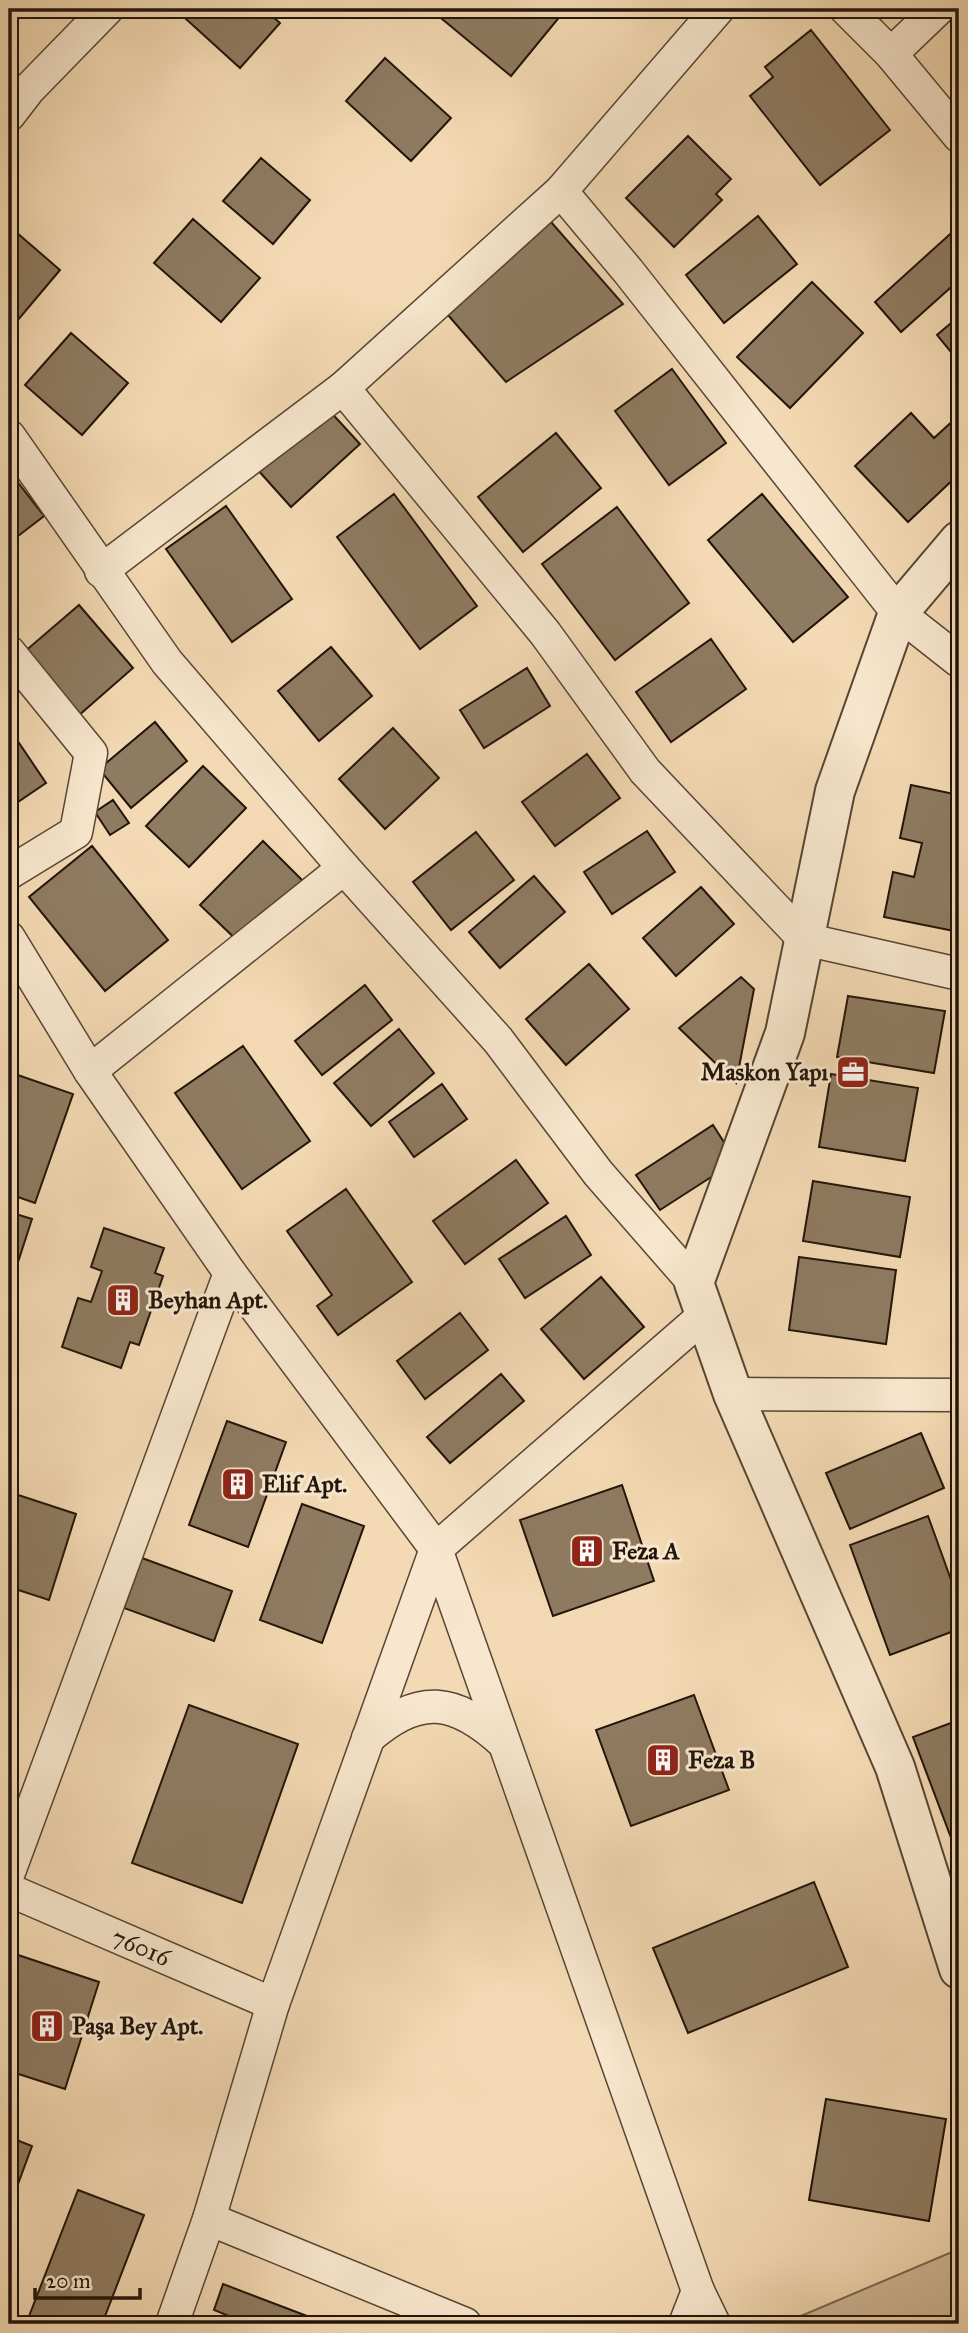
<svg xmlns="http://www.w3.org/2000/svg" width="968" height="2333" font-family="'IM FELL Great Primer',serif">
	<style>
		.green { fill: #d0b997; stroke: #786750; stroke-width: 2 }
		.building { fill: #8f7b62; stroke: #21150a; stroke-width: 2 }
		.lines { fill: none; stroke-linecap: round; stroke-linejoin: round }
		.minor-casing { stroke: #564634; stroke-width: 35 }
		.tertiary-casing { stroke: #564634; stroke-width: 42 }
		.minor { stroke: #f8e7ce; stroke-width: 32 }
		.tertiary { stroke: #f8e7ce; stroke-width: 38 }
		.labels { text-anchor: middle; stroke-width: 6; stroke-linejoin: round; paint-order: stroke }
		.poi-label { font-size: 24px; font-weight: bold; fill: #21150a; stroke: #f8e7ce; text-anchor: start }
		.street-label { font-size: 24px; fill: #21150a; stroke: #f8e7ce }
	</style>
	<rect width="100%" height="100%" fill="#f4dab4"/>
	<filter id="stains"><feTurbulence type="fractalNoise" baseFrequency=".00286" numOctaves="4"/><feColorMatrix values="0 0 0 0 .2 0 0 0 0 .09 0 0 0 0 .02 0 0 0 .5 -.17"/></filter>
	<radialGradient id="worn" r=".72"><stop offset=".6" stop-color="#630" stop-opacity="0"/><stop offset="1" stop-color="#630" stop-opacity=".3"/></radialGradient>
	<path class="green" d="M 959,2249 L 959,2324 L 782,2324 Z"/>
	<path class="building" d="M 175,9 L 264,9 L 280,23 L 240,68 Z
		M 430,9 L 566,9 L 511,76 Z
		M 811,30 L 890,130 L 820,185 L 750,96 L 773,77 L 765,67 Z
		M 385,58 L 451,118 L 411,161 L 346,101 Z
		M 688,136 L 731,179 L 716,194 L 722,200 L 674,247 L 626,198 Z
		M 261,158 L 310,200 L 273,244 L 223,201 Z
		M 758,216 L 797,264 L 724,323 L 686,275 Z
		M 193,219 L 260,278 L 221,322 L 154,263 Z
		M 551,222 L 623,304 L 506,382 L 448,315 Z
		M 9,226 L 60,270 L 17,321 L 9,314 Z
		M 959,226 L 959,280 L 901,332 L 875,302 Z
		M 812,282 L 863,333 L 790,408 L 737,357 Z
		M 959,309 L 959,362 L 937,335 L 957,318 L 953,314 Z
		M 71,333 L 128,383 L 82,435 L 25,385 Z
		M 672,369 L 726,443 L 669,485 L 615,411 Z
		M 326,407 L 360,444 L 291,507 L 257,469 Z
		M 911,413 L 934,438 L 956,418 L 959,422 L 959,474 L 908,522 L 855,466 Z
		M 556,433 L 601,488 L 523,552 L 478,497 Z
		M 9,471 L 44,516 L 9,543 Z
		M 394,494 L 477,606 L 420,649 L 337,537 Z
		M 762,494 L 848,597 L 793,642 L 708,540 Z
		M 226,506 L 292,599 L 232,642 L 166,549 Z
		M 617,507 L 689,603 L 615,660 L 542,564 Z
		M 79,605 L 133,668 L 78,716 L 23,653 Z
		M 711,639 L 746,689 L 671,742 L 636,692 Z
		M 331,647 L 372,696 L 319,741 L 278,691 Z
		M 527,668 L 550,706 L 484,748 L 460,710 Z
		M 155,722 L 187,761 L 131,808 L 99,769 Z
		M 9,728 L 46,783 L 9,808 Z
		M 393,728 L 439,778 L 385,829 L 339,779 Z
		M 587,754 L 620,798 L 555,846 L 522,802 Z
		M 203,766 L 246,808 L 189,867 L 146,826 Z
		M 911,785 L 959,795 L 959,932 L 884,917 L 893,872 L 914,877 L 922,843 L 900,838 Z
		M 113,800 L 129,823 L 110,835 L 95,812 Z
		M 647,831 L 675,872 L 612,914 L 584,872 Z
		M 476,832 L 514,880 L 451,930 L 413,882 Z
		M 263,841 L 305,883 L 243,946 L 200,905 Z
		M 92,846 L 168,940 L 105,991 L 29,897 Z
		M 534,876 L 565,912 L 500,968 L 469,932 Z
		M 701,887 L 734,924 L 676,976 L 643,938 Z
		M 589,964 L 629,1009 L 566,1065 L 526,1019 Z
		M 741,977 L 754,989 L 736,1083 L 679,1028 Z
		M 365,985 L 392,1020 L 322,1075 L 295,1041 Z
		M 848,996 L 945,1011 L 934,1073 L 837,1057 Z
		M 399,1029 L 434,1073 L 371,1126 L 334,1083 Z
		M 243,1046 L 310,1141 L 242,1189 L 175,1093 Z
		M 9,1072 L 73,1094 L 35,1203 L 9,1194 Z
		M 831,1074 L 918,1088 L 905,1161 L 819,1147 Z
		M 442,1084 L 467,1119 L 414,1157 L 389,1122 Z
		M 713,1125 L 736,1161 L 660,1210 L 636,1175 Z
		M 516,1160 L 548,1203 L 465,1264 L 433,1221 Z
		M 813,1181 L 910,1197 L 900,1257 L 803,1241 Z
		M 346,1189 L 412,1282 L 338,1335 L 317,1306 L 332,1295 L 287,1231 Z
		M 9,1212 L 32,1219 L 9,1290 Z
		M 566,1216 L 591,1255 L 525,1298 L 499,1259 Z
		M 104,1228 L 164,1248 L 155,1273 L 163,1276 L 139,1345 L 130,1342 L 121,1368 L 62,1347 L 78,1298 L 91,1302 L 102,1271 L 91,1267 Z
		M 799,1257 L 896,1270 L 886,1344 L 789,1330 Z
		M 601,1277 L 644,1327 L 584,1379 L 541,1329 Z
		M 460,1313 L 488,1350 L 425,1399 L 397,1361 Z
		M 501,1374 L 524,1401 L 450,1463 L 427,1437 Z
		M 227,1421 L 286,1442 L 248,1547 L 189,1525 Z
		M 921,1433 L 944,1488 L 850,1529 L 826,1473 Z
		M 622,1485 L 654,1581 L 553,1616 L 520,1520 Z
		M 9,1492 L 76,1514 L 49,1600 L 9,1587 Z
		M 302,1504 L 364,1526 L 322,1643 L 260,1620 Z
		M 928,1516 L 959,1602 L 959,1629 L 890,1655 L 850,1545 Z
		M 142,1558 L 232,1591 L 214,1641 L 124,1608 Z
		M 694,1695 L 729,1790 L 631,1826 L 596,1730 Z
		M 189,1705 L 298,1744 L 242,1903 L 132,1863 Z
		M 959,1720 L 959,1841 L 953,1843 L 913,1737 Z
		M 814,1882 L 848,1967 L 688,2033 L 653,1948 Z
		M 9,1952 L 99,1982 L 65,2089 L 9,2071 Z
		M 826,2099 L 946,2119 L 929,2221 L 809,2200 Z
		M 9,2137 L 32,2146 L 11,2203 L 9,2202 Z
		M 78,2190 L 144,2215 L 102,2324 L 26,2324 Z
		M 223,2284 L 328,2324 L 232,2324 L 234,2318 L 214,2310 Z"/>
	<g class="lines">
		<g class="minor-casing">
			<g id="minor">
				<path d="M 846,9 L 891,54 L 959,136"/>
				<path d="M 891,54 L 938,9"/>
				<path d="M 9,115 L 29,89 L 107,9"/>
				<path d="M 561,191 L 628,271 L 898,613 L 959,661"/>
				<path d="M 343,388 L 545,633 L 645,771 L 804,939 L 959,974"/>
				<path d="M 9,436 L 167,662 L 344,868 L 498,1040 L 598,1173 L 694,1283"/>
				<path d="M 101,571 L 343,388 L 561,191 L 718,9"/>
				<path d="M 9,652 L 91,753 L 76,832 L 9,873"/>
				<path d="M 9,938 L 90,1071 L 230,1273 L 436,1549 L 698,2291 L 714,2324"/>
				<path d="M 90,1071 L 344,868"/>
				<path d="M 733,1394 L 959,1395"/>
				<path d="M 368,1738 C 419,1693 455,1698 504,1743"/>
				<path d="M 9,1872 L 230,1273"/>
				<path id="s1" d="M 9,1890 L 273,2004"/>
				<path d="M 209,2219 L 465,2324"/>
				<path d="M 172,2324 L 209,2219 L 273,2004 L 436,1549 L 707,1313"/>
				<path d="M 685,2324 L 698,2291"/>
			</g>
		</g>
		<g class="tertiary-casing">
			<path id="tertiary" d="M 959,541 L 898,613 L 835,791 L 785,1033 L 694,1283 L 733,1394 L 895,1767 L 959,1969"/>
		</g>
		<use href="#minor" class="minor"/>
		<use href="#tertiary" class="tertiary"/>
	</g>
	<defs>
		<g id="office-square" transform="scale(1.75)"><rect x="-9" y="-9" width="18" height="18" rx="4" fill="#8f2418" stroke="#f8e7ce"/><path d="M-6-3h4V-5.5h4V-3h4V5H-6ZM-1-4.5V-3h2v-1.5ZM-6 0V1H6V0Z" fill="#fff"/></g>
		<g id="building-square" transform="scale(1.75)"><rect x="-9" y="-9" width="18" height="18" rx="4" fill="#8f2418" stroke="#f8e7ce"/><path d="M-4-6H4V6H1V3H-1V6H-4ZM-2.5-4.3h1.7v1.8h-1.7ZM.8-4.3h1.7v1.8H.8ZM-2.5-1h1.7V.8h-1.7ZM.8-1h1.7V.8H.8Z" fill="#fff"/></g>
	</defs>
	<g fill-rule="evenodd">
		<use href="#office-square" x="853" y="1072"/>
		<use href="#building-square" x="123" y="1300"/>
		<use href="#building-square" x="238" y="1484"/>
		<use href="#building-square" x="587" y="1551"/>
		<use href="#building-square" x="663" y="1760"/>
		<use href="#building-square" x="47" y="2026"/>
	</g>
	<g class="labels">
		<g class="poi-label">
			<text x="828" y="1080" text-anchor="end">Maskon Yapı</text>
			<text x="148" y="1308">Beyhan Apt.</text>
			<text x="262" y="1492">Elif Apt.</text>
			<text x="612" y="1559">Feza A</text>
			<text x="688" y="1768">Feza B</text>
			<text x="72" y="2034">Paşa Bey Apt.</text>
		</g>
		<g class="street-label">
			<text dy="8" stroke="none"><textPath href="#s1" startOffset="144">76016</textPath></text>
		</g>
	</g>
	<rect width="968" height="2333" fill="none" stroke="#f4dab4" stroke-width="35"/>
	<rect x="10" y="10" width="947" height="2312" fill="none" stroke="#21150a" stroke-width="3.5"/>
	<rect x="18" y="18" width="933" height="2298" fill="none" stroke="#21150a" stroke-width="2"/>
	<path d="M35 2288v10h105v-10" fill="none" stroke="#21150a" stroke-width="3.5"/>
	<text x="46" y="2288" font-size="21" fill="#21150a" stroke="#f8e7ce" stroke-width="5" paint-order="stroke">20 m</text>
	<rect width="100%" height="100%" filter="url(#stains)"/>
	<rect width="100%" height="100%" fill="url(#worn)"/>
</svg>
